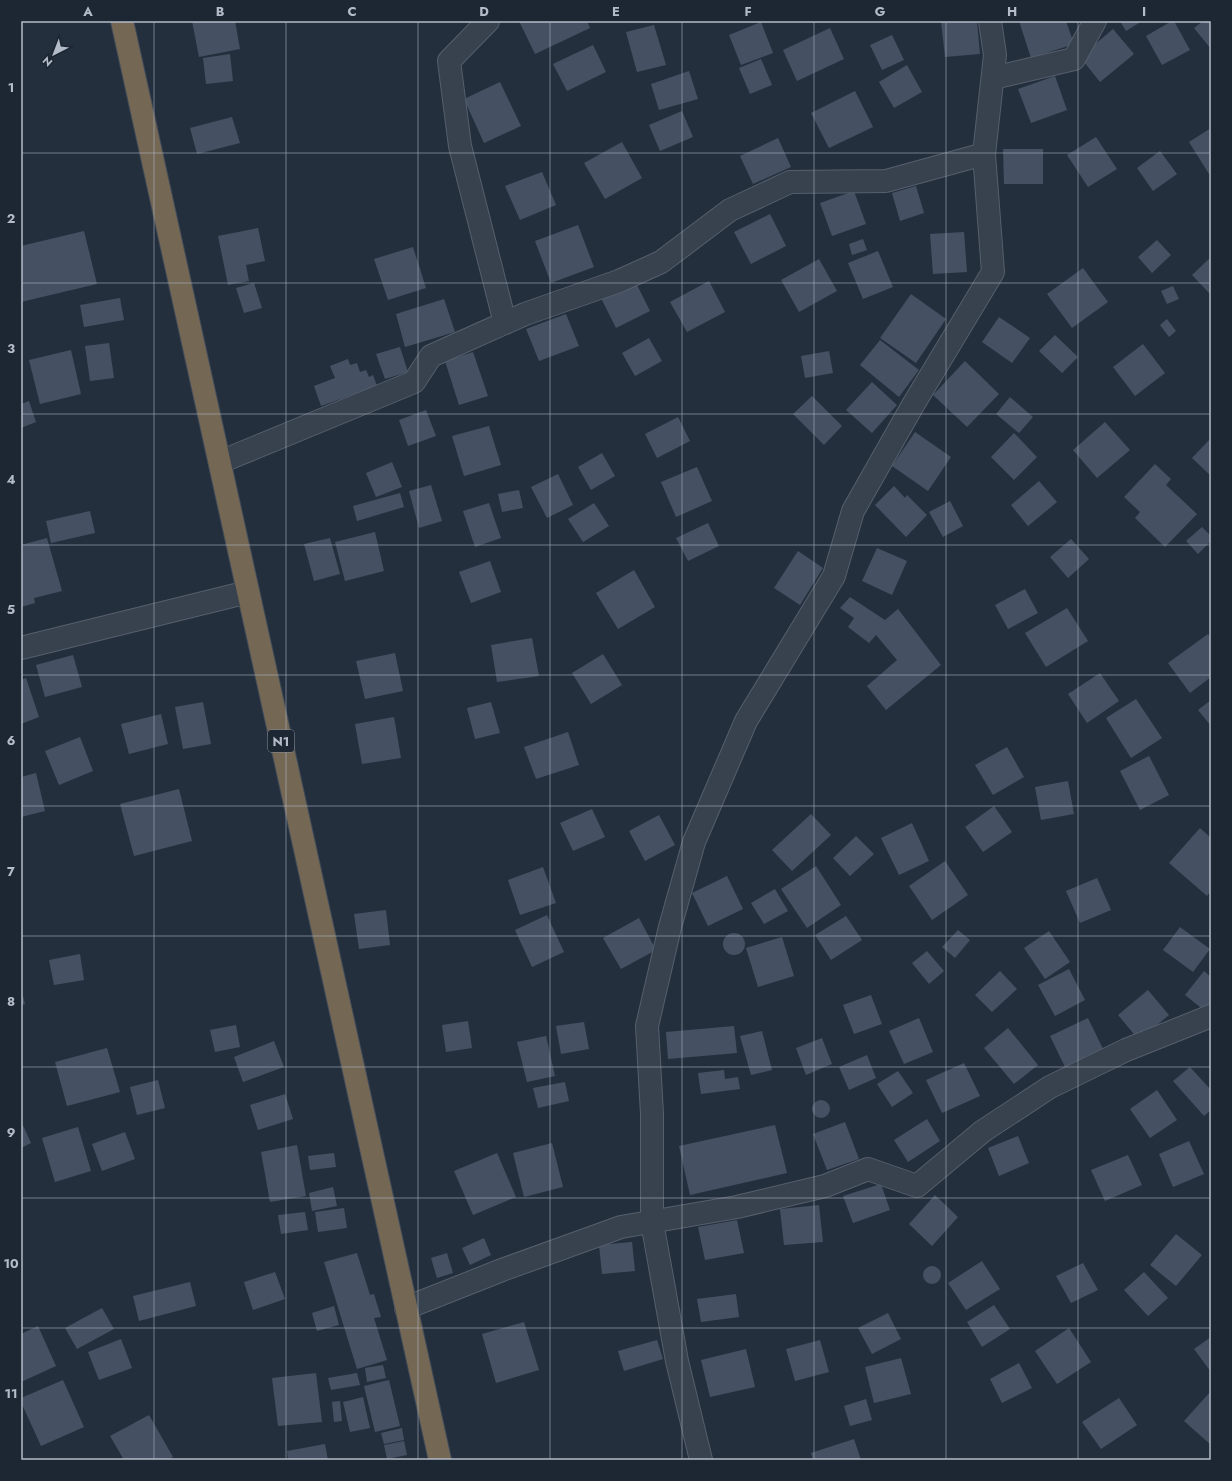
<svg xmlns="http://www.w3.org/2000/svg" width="1232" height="1481" font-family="Jost,sans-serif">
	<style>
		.building { fill: #455162 }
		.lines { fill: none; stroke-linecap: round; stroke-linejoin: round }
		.street-casing { stroke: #565f6c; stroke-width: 24 }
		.highway-casing { stroke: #434c59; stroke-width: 24 }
		.street { stroke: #38414e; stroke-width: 22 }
		.highway { stroke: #746855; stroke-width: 22 }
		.grid { fill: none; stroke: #b4bcc9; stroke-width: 1; stroke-opacity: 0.55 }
		.labels { text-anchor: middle; stroke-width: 3; stroke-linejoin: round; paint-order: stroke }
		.shield { fill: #1d2633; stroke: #878f9c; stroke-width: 1 }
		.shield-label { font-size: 13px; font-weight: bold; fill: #b4bcc9 }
		.neatline { fill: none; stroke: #b4bcc9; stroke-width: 1.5 }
		.grid-label { font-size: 13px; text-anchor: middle; font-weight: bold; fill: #b4bcc9 }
	</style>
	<rect width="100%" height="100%" fill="#242f3e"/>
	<path class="building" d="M 192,21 L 235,21 L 240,49 L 199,57 Z
		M 519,21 L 587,21 L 590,28 L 535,54 Z
		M 941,21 L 977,21 L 980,54 L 945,57 Z
		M 1019,21 L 1066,21 L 1074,44 L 1031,58 Z
		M 1120,21 L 1142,21 L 1126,31 Z
		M 1172,21 L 1174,21 L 1190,50 L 1162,65 L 1146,36 Z
		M 1203,21 L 1211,21 L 1211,49 L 1194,28 Z
		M 761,22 L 773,53 L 741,65 L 729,35 Z
		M 654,25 L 666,65 L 637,72 L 626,32 Z
		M 830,28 L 844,59 L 797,81 L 783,50 Z
		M 1113,29 L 1134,54 L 1100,82 L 1080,57 Z
		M 892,35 L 904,60 L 882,70 L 870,45 Z
		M 593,45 L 606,72 L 567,91 L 553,64 Z
		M 230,54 L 233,81 L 206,84 L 203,58 Z
		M 761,59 L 772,85 L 750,94 L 739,68 Z
		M 907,65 L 922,92 L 894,108 L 879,82 Z
		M 689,71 L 698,99 L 659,110 L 651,84 Z
		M 1055,76 L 1067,110 L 1031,123 L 1018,89 Z
		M 500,82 L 521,126 L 484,143 L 464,99 Z
		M 855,91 L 873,127 L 829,148 L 811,113 Z
		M 682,111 L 693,137 L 660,151 L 649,125 Z
		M 232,117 L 240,143 L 197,154 L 190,128 Z
		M 1211,128 L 1211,172 L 1209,174 L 1189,142 Z
		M 1096,137 L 1117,169 L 1088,187 L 1067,155 Z
		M 778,138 L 791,167 L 753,184 L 740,156 Z
		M 622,142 L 642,178 L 605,199 L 584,163 Z
		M 1003,149 L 1043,149 L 1043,184 L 1004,184 Z
		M 1160,151 L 1177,174 L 1153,191 L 1137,168 Z
		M 542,172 L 556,205 L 520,220 L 505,186 Z
		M 916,186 L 924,213 L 900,221 L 892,193 Z
		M 854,191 L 866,224 L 832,236 L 820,203 Z
		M 770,214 L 786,246 L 751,264 L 734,232 Z
		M 578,225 L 594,267 L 551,283 L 535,241 Z
		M 258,228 L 265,261 L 246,265 L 249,281 L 228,285 L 218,236 Z
		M 84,231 L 97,284 L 21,302 L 21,246 Z
		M 964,232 L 967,272 L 933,274 L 930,234 Z
		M 863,239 L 867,250 L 852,255 L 849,244 Z
		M 1157,240 L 1171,255 L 1152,273 L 1138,257 Z
		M 413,247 L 426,288 L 388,300 L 374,259 Z
		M 878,251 L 893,287 L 863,299 L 848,263 Z
		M 1211,257 L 1211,295 L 1192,275 Z
		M 819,259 L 837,291 L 799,312 L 781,280 Z
		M 1083,268 L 1108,302 L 1072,328 L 1047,294 Z
		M 635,281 L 650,311 L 616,328 L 601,298 Z
		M 709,281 L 725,312 L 687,332 L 670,302 Z
		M 254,283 L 262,308 L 244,313 L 236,288 Z
		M 1173,286 L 1179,299 L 1167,304 L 1161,291 Z
		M 911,294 L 946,319 L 916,363 L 880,338 Z
		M 120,298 L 124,320 L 84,327 L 80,305 Z
		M 444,299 L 455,332 L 405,347 L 396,314 Z
		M 566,314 L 579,346 L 539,361 L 526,329 Z
		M 999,317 L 1030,338 L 1012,363 L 982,342 Z
		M 1167,319 L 1176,331 L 1169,337 L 1160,325 Z
		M 1055,335 L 1078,357 L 1062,373 L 1039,351 Z
		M 649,338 L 662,361 L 635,376 L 622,353 Z
		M 880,340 L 919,370 L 899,397 L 860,365 Z
		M 109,343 L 114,378 L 90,381 L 85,346 Z
		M 1143,344 L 1165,373 L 1135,396 L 1113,367 Z
		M 400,347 L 408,372 L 385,379 L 376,354 Z
		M 71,350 L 81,394 L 40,404 L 29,360 Z
		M 829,351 L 833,373 L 805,378 L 801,356 Z
		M 473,352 L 488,396 L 459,405 L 445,361 Z
		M 348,359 L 350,365 L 357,363 L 360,372 L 366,370 L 369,377 L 373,375 L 377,386 L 321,406 L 314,386 L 335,378 L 330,366 Z
		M 965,361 L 999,394 L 967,427 L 933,395 Z
		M 872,382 L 897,405 L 872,433 L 846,410 Z
		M 812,396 L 842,426 L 824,445 L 793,414 Z
		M 1010,397 L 1033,417 L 1019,433 L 996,414 Z
		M 29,401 L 36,422 L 21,428 L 21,404 Z
		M 426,410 L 436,436 L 408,446 L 399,420 Z
		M 678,417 L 690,441 L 657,458 L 645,434 Z
		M 1105,422 L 1130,450 L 1097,478 L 1073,450 Z
		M 489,426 L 501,465 L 464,476 L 452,436 Z
		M 915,432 L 951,457 L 928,491 L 892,466 Z
		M 1014,433 L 1037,457 L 1014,480 L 991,457 Z
		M 1211,438 L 1211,476 L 1192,458 Z
		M 602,453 L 615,476 L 591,490 L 578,467 Z
		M 392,462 L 402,487 L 376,497 L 366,473 Z
		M 1155,464 L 1171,479 L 1166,485 L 1197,514 L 1165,547 L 1135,518 L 1140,512 L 1124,497 Z
		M 697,467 L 712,501 L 676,517 L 661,482 Z
		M 558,474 L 573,505 L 547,518 L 531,487 Z
		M 1039,481 L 1057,502 L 1028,526 L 1011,505 Z
		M 431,485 L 442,521 L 419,528 L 409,491 Z
		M 894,486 L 905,498 L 907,495 L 927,515 L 906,537 L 875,505 Z
		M 519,490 L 523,508 L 502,512 L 498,494 Z
		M 400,493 L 404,507 L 357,521 L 353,506 Z
		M 950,501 L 963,526 L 943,537 L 929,512 Z
		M 489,503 L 501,538 L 475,547 L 463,511 Z
		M 594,503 L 609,526 L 583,542 L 568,519 Z
		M 90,511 L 95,533 L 51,543 L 46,521 Z
		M 708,523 L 719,546 L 688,561 L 676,538 Z
		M 1202,527 L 1211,536 L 1211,541 L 1198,554 L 1186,541 Z
		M 375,532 L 384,571 L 345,581 L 335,542 Z
		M 47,538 L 62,591 L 34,598 L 35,603 L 21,607 L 21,545 Z
		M 330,538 L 340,574 L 314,581 L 304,544 Z
		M 1071,539 L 1089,559 L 1068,578 L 1050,557 Z
		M 877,548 L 907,561 L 892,595 L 862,581 Z
		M 798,551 L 823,568 L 800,605 L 774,588 Z
		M 490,561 L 501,592 L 471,603 L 459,572 Z
		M 634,570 L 655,607 L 618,629 L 596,593 Z
		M 1025,589 L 1038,613 L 1008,629 L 995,605 Z
		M 850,597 L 885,620 L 898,609 L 941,665 L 886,710 L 867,686 L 897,660 L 876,635 L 869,643 L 848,627 L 854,618 L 840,608 Z
		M 1067,608 L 1088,641 L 1046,667 L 1025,633 Z
		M 1208,634 L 1211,638 L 1211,677 L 1190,693 L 1168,663 Z
		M 532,638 L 539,676 L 497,682 L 491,645 Z
		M 395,653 L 403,691 L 365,699 L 356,661 Z
		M 603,654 L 622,685 L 591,704 L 572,673 Z
		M 73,655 L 82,687 L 45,697 L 36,665 Z
		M 1100,673 L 1119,701 L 1087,723 L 1068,694 Z
		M 26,678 L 39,717 L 21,724 L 21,680 Z
		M 1136,699 L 1162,738 L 1131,758 L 1106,718 Z
		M 1211,700 L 1211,726 L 1198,710 Z
		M 203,702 L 211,744 L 183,749 L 175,707 Z
		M 491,702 L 500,733 L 475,739 L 467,708 Z
		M 161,714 L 168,744 L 129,754 L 121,724 Z
		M 394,717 L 401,758 L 362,764 L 355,724 Z
		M 568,732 L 579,765 L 536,779 L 524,747 Z
		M 80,737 L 93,771 L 59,785 L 45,751 Z
		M 1007,747 L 1024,777 L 993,795 L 975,765 Z
		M 1149,756 L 1169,795 L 1140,810 L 1120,771 Z
		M 36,773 L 45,811 L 21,817 L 21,777 Z
		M 1068,781 L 1074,814 L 1041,820 L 1035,787 Z
		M 179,789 L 192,841 L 134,856 L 120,804 Z
		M 994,806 L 1012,832 L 983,852 L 965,827 Z
		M 592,809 L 605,837 L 573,851 L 560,823 Z
		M 811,814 L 831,835 L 792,871 L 772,850 Z
		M 659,815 L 675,845 L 645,861 L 629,831 Z
		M 912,823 L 929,861 L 899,875 L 881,838 Z
		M 1200,828 L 1211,838 L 1211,891 L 1207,896 L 1169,863 Z
		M 856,836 L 874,854 L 850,876 L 833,858 Z
		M 945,861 L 968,895 L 932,920 L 909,886 Z
		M 816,866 L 841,905 L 807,928 L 781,889 Z
		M 543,867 L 556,903 L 520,915 L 508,880 Z
		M 727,876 L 743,909 L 708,926 L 692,893 Z
		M 1097,878 L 1111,910 L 1080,923 L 1066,891 Z
		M 775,889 L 788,911 L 764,924 L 751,903 Z
		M 386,910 L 390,945 L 359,949 L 354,914 Z
		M 547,915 L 564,952 L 532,967 L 515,930 Z
		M 846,916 L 862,940 L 831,960 L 815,935 Z
		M 639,918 L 656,950 L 621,969 L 603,938 Z
		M 1180,927 L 1210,949 L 1193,972 L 1163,950 Z
		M 958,930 L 970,940 L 955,958 L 942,947 Z
		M 1049,931 L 1070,962 L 1045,979 L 1024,948 Z
		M723 944a11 11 0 1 1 22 0a11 11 0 1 1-22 0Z
		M 782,937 L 794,976 L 758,987 L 746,948 Z
		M 927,951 L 944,971 L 929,984 L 912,963 Z
		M 80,954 L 84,980 L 54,985 L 49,960 Z
		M 1069,969 L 1085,1000 L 1055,1016 L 1038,985 Z
		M 1000,971 L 1017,989 L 992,1012 L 975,995 Z
		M 1204,971 L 1211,977 L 1211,1013 L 1210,1015 L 1185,995 Z
		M 21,989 L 25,1004 L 21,1005 Z
		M 1148,990 L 1169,1015 L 1139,1040 L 1118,1015 Z
		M 871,995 L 882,1024 L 854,1034 L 843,1005 Z
		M 919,1018 L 933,1052 L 904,1064 L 889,1031 Z
		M 1088,1018 L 1103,1049 L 1065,1067 L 1050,1036 Z
		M 468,1021 L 472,1048 L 446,1052 L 442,1025 Z
		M 584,1022 L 589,1049 L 561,1054 L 556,1026 Z
		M 236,1025 L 240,1047 L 215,1052 L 210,1030 Z
		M 734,1026 L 737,1053 L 668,1059 L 666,1032 Z
		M 1008,1028 L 1038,1065 L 1014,1084 L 984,1048 Z
		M 762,1031 L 772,1070 L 751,1075 L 740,1036 Z
		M 546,1036 L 555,1076 L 527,1082 L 517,1042 Z
		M 822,1038 L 832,1064 L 806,1075 L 796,1048 Z
		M 274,1041 L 284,1067 L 243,1082 L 234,1057 Z
		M 107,1048 L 120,1092 L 67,1106 L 55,1062 Z
		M 867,1055 L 876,1078 L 849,1090 L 839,1067 Z
		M 964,1063 L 980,1096 L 942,1113 L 926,1080 Z
		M 1190,1067 L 1211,1090 L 1211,1110 L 1204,1116 L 1173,1081 Z
		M 724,1070 L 725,1079 L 738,1077 L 740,1089 L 701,1094 L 698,1073 Z
		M 898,1071 L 913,1093 L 892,1107 L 877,1084 Z
		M 158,1080 L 165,1108 L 137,1115 L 130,1087 Z
		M 565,1082 L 569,1101 L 538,1108 L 533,1088 Z
		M 1157,1090 L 1177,1120 L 1150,1138 L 1130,1109 Z
		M 285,1094 L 293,1119 L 258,1130 L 250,1105 Z
		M812 1109a9 9 0 1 1 18 0a9 9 0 1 1-18 0Z
		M 927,1119 L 940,1141 L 908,1162 L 894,1140 Z
		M 21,1121 L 31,1143 L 21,1148 Z
		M 845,1122 L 859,1159 L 827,1170 L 813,1134 Z
		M 775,1125 L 787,1173 L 690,1195 L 679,1146 Z
		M 78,1127 L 91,1171 L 55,1182 L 42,1138 Z
		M 125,1132 L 135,1159 L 102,1171 L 92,1144 Z
		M 1018,1136 L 1029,1163 L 999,1176 L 988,1148 Z
		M 1189,1141 L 1204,1174 L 1173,1187 L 1159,1154 Z
		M 552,1143 L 563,1187 L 524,1197 L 513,1153 Z
		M 297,1145 L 306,1196 L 270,1202 L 261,1152 Z
		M 334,1153 L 336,1167 L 310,1170 L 308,1156 Z
		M 497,1153 L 516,1197 L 473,1215 L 454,1171 Z
		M 1128,1155 L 1142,1185 L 1105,1201 L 1091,1170 Z
		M 881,1184 L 890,1210 L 853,1223 L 843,1196 Z
		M 333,1187 L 337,1206 L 312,1211 L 309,1193 Z
		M 935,1195 L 958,1217 L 932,1246 L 909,1224 Z
		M 819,1205 L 823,1242 L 784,1245 L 780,1209 Z
		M 344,1208 L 347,1228 L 318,1232 L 315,1212 Z
		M 305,1212 L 308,1230 L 281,1234 L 278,1215 Z
		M 737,1220 L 744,1253 L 705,1260 L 698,1227 Z
		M 1176,1234 L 1202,1255 L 1176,1286 L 1150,1265 Z
		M 484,1238 L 491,1255 L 470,1265 L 462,1248 Z
		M 632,1242 L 635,1271 L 602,1274 L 599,1245 Z
		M 357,1253 L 370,1295 L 374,1294 L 381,1317 L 374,1318 L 387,1360 L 357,1369 L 324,1262 Z
		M 447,1253 L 453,1273 L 437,1278 L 431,1258 Z
		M 982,1261 L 1000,1289 L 966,1310 L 948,1283 Z
		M 1083,1263 L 1098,1290 L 1071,1303 L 1056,1276 Z
		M923 1275a9 9 0 1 1 18 0a9 9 0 1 1-18 0Z
		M 275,1272 L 285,1299 L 253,1310 L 244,1282 Z
		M 1144,1272 L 1168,1298 L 1148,1316 L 1124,1290 Z
		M 190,1282 L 196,1306 L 139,1321 L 133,1296 Z
		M 736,1294 L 739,1317 L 701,1322 L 697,1299 Z
		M 994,1305 L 1010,1329 L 982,1347 L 967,1322 Z
		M 334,1306 L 339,1325 L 317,1331 L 312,1313 Z
		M 102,1308 L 114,1329 L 77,1349 L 65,1328 Z
		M 888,1313 L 901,1339 L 872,1354 L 858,1328 Z
		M 524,1322 L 539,1370 L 496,1383 L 482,1334 Z
		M 38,1326 L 56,1366 L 21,1382 L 21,1334 Z
		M 1069,1328 L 1091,1362 L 1057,1384 L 1035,1351 Z
		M 1211,1337 L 1211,1372 L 1194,1349 Z
		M 121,1339 L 132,1368 L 99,1380 L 88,1352 Z
		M 657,1340 L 663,1359 L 624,1371 L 618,1351 Z
		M 820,1340 L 829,1372 L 795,1381 L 786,1349 Z
		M 746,1349 L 755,1387 L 710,1397 L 701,1360 Z
		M 901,1358 L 911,1394 L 874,1403 L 865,1367 Z
		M 1019,1363 L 1032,1388 L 1002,1403 L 990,1379 Z
		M 383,1365 L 386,1378 L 367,1382 L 365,1368 Z
		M 316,1373 L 322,1422 L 278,1426 L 272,1378 Z
		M 357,1373 L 360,1385 L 331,1390 L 328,1378 Z
		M 63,1380 L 84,1427 L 41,1446 L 21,1402 L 21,1398 Z
		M 389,1380 L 400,1426 L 375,1432 L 364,1386 Z
		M 1211,1391 L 1211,1445 L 1184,1421 Z
		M 363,1397 L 370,1428 L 350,1432 L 343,1402 Z
		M 1119,1398 L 1137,1425 L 1101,1449 L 1082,1422 Z
		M 866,1399 L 872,1420 L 850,1426 L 844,1406 Z
		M 340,1401 L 342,1421 L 334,1422 L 332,1402 Z
		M 149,1415 L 173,1457 L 168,1460 L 124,1460 L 110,1436 Z
		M 402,1428 L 404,1440 L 384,1444 L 381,1433 Z
		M 854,1439 L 861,1460 L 813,1460 L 811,1453 Z
		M 404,1441 L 407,1455 L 387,1459 L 384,1445 Z
		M 325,1444 L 328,1460 L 288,1460 L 287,1451 Z"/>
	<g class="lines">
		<g class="street-casing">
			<path id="street" d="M 488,21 L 449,61 L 460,146 L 505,323
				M 993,78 L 1074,59 L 1095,21
				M 220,462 L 414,382 L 431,356 L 525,314 L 619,281 L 661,262 L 730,210 L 790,182 L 886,181 L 984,154
				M 21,648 L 248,592
				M 406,1308 L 502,1270 L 621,1227 L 737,1207 L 825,1186 L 868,1169 L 917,1186 L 983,1131 L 1050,1087 L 1126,1050 L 1211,1016
				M 701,1460 L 677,1361 L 652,1222 L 652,1114 L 647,1026 L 670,927 L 694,842 L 746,721 L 834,576 L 853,511 L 913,405 L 993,272 L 984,154 L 995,55 L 990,21"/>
		</g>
		<g class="highway-casing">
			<path id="highway" d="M 122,21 L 440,1460"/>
		</g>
		<use href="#street" class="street"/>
		<use href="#highway" class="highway"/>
	</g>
	<path class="grid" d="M 154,21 L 154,1460M 286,21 L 286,1460M 418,21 L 418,1460M 550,21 L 550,1460M 682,21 L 682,1460M 814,21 L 814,1460M 946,21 L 946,1460M 1078,21 L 1078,1460M 21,153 L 1211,153M 21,283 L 1211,283M 21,414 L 1211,414M 21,545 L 1211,545M 21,675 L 1211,675M 21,806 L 1211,806M 21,936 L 1211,936M 21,1067 L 1211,1067M 21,1198 L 1211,1198M 21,1328 L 1211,1328"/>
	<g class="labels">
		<rect class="shield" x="268" y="730" width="26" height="22" rx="3"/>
		<g class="shield-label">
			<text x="281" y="746">N1</text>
		</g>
	</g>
	<rect width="1232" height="1481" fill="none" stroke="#1d2633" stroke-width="44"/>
	<g transform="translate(54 54) rotate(222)" stroke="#1d2633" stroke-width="3" paint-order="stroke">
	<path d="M0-3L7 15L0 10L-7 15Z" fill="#b4bcc9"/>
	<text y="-6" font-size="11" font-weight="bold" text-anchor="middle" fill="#b4bcc9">N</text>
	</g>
	<rect x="22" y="22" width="1188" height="1437" class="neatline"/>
	<g class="grid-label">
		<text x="88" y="16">A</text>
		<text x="220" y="16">B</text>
		<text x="352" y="16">C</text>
		<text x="484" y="16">D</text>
		<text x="616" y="16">E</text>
		<text x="748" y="16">F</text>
		<text x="880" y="16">G</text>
		<text x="1012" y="16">H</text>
		<text x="1144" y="16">I</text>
		<text x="11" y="92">1</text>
		<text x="11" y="223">2</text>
		<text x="11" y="353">3</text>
		<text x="11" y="484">4</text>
		<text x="11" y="614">5</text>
		<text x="11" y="745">6</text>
		<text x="11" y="876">7</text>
		<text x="11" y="1006">8</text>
		<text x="11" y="1137">9</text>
		<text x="11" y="1268">10</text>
		<text x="11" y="1398">11</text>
	</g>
</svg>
